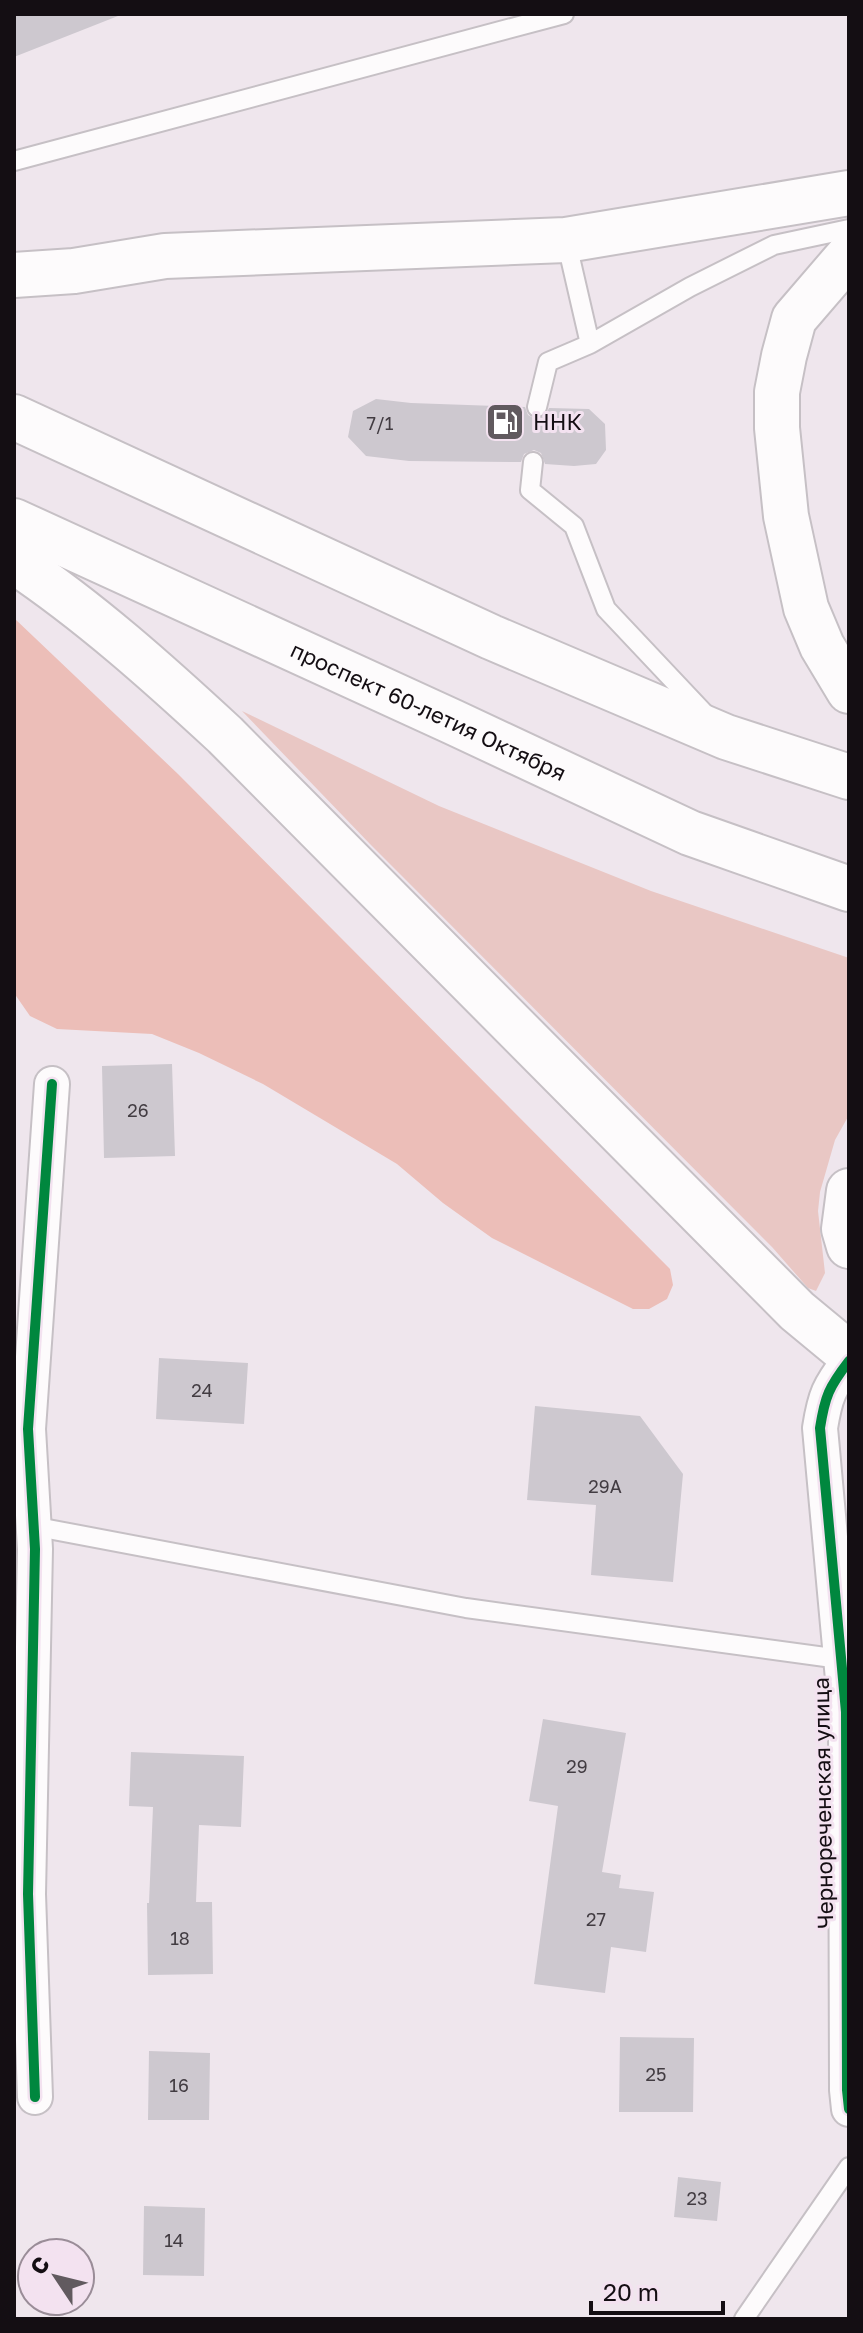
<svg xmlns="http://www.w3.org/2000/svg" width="863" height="2333" font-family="'Golos Text',sans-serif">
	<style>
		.green { fill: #e9c7c4 }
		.forest { fill: #ecbeb8 }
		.building { fill: #cdc8cf }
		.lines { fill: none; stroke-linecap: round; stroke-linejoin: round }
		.lane-casing { stroke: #c6c0c5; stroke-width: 22 }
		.street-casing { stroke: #c6c0c5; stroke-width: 38 }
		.highway-casing { stroke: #c6c0c5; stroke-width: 48 }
		.lane { stroke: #fdfbfc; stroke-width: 18 }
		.street { stroke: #fdfbfc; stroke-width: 34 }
		.highway { stroke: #fdfbfc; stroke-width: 44 }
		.cycleway-casing { stroke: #f3e2f0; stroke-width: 15 }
		.cycleway { stroke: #00873e; stroke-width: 10 }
		.labels { text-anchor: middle; stroke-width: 6; stroke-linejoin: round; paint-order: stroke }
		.number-label { font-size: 18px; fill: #423c42 }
		.poi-label { font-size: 22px; fill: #140e13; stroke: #f3e2f0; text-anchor: start }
		.street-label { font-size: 22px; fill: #140e13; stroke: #f3e2f0 }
	</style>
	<rect width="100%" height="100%" fill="#efe6ed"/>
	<path class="green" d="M 242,711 L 439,806 L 516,837 L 651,891 L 849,958 L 849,1115 L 835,1140 L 820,1192 L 818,1211 L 825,1273 L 816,1291 L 808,1288 L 772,1247 L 370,844 Z"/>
	<path class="forest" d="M 14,618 L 178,774 L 670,1269 L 673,1285 L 667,1299 L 649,1309 L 633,1309 L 492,1238 L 443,1203 L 397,1164 L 263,1084 L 199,1053 L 152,1034 L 57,1029 L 30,1016 L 14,993 Z"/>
	<path class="building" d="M 14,14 L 118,14 L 118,16 L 14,57 Z
		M 376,399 L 411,403 L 525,407 L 528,415 L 535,419 L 545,416 L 549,408 L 589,409 L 605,424 L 606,450 L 596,464 L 574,466 L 545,464 L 541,453 L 534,450 L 524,454 L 521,462 L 409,461 L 366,456 L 348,437 L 353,411 Z
		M 172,1064 L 175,1156 L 104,1158 L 102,1066 Z
		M 159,1358 L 248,1363 L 244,1424 L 156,1419 Z
		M 535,1406 L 640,1416 L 683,1474 L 673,1582 L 591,1575 L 596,1505 L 527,1500 Z
		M 543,1719 L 626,1733 L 602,1872 L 621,1875 L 619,1888 L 654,1892 L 646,1952 L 611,1947 L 605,1993 L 534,1984 L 558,1806 L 529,1801 Z
		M 131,1752 L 244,1756 L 241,1827 L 199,1825 L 196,1902 L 212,1902 L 213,1974 L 148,1975 L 147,1903 L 149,1903 L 153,1807 L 129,1806 Z
		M 620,2037 L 694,2038 L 693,2112 L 619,2112 Z
		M 149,2051 L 210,2053 L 209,2120 L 148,2120 Z
		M 678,2177 L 721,2182 L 717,2221 L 674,2217 Z
		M 144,2206 L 205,2208 L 204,2276 L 143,2275 Z"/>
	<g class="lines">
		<g class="lane-casing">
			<path id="lane" d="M 14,161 L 564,14
				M 590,344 L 690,287 L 774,245 L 849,229
				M 537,407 L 548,362 L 590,344 L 566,240
				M 533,462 L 530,490 L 574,526 L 606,609 L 705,714
				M 32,1526 L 466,1608 L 840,1659
				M 744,2319 L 849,2167"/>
		</g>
		<g class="street-casing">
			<path id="street" d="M 849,1361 C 829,1387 825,1396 820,1428 L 846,1712 L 847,2090 L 849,2109
				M 35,2097 L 28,1894 L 35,1549 L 28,1429 L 52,1084"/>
		</g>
		<g class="highway-casing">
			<g id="highway">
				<path d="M 849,255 L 794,319 L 784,356 L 777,392 L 777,428 L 786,516 L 806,608 L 822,646 L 849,691"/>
				<path d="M 14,275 L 74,271 L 165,256 L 566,240 L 849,193"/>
				<path d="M 14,417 L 491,637 L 726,737 L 849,777"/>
				<path id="s1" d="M 14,521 L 453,722 L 690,833 L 849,889"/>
				<path d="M 14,561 C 90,612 158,673 225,735 L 797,1311 L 849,1354"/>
				<path d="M 849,1191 L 844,1229 L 849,1246"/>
			</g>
		</g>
		<use href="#lane" class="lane"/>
		<use href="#street" class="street"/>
		<use href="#highway" class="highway"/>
		<g class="cycleway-casing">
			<path id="cycleway" d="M 849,1361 C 829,1387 825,1396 820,1428 L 846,1712 L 847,2090 L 849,2109
				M 35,2097 L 28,1894 L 35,1549 L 28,1429 L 52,1084"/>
		</g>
		<use href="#cycleway" class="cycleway"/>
	</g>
	<defs>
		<g id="fuel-square" transform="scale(2)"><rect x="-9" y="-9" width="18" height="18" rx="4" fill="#615a5f" stroke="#f3e2f0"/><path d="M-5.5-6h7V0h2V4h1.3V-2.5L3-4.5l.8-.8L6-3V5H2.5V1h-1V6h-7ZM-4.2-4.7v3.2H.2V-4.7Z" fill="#fff"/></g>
	</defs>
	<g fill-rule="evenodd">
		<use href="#fuel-square" x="505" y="422"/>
	</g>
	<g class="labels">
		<g class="number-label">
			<text x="380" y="430">7/1</text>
			<text x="138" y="1117">26</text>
			<text x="202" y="1397">24</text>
			<text x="605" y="1493">29А</text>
			<text x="577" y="1773">29</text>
			<text x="596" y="1926">27</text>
			<text x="180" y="1945">18</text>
			<text x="656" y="2081">25</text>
			<text x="179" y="2092">16</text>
			<text x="697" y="2205">23</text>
			<text x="174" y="2247">14</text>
		</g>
		<g class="poi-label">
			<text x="533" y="430">ННК</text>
		</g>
		<g class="street-label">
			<text dy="8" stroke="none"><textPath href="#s1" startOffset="456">проспект 60-летия Октября</textPath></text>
			<text transform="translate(823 1803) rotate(-91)" y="8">Чернореченская улица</text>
		</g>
	</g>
	<rect width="863" height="2333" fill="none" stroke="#140e13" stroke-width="32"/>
	<g transform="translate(56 2277) rotate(305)"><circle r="38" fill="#f3e2f0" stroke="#9a8d98" stroke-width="2"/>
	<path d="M0-6L14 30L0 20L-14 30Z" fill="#615a5f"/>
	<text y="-12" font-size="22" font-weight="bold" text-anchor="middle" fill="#140e13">С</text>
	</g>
	<path d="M591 2301v12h132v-12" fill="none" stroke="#140e13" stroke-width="4"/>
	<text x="603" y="2301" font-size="24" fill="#140e13" stroke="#f3e2f0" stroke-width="6" paint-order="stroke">20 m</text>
</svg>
